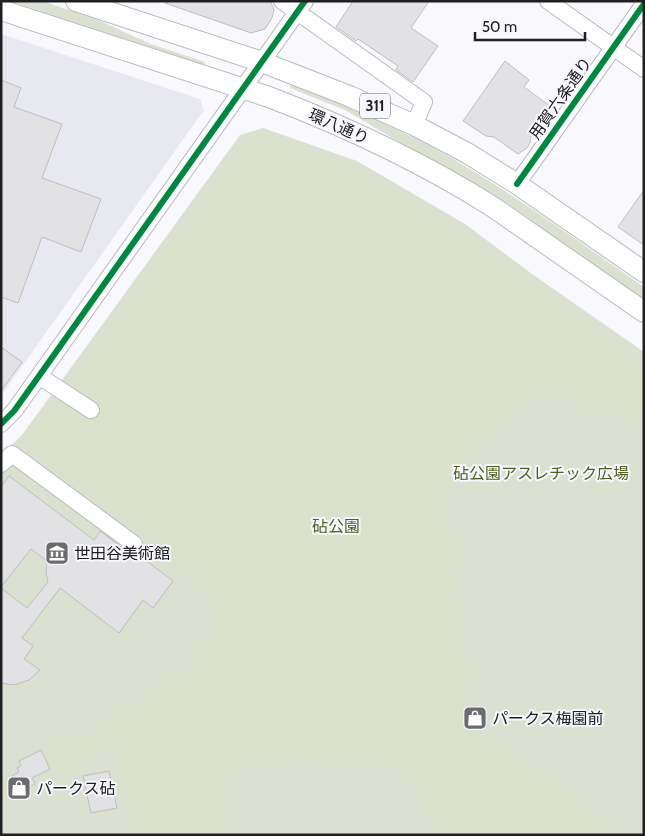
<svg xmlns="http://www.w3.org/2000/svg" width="645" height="836" font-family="Cabin,'Noto Sans JP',sans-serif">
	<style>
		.built { fill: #e8e8f1 }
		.green { fill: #dbe1d0 }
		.forest { fill: #dae1cd }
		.building { fill: #e2e1e4; stroke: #bfbec1 }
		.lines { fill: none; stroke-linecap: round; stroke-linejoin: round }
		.minor-casing { stroke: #bababd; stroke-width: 18 }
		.major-casing { stroke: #bababd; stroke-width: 22 }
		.minor { stroke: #fefeff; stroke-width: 16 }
		.major { stroke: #fefeff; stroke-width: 20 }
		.cycleway-casing { stroke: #f7f7fe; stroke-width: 9 }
		.cycleway { stroke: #00873e; stroke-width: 6 }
		.labels { text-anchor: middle; stroke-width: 4; stroke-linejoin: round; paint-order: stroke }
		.shield { fill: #f7f7fe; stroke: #606064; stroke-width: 1 }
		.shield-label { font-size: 15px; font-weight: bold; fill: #202022 }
		.street-label { font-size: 16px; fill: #202022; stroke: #f7f7fe }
		.park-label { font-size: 16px; fill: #4e5e1f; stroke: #f7f7fe }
		.poi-label { font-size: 16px; fill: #202022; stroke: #f7f7fe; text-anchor: start }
	</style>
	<rect width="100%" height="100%" fill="#f8f8fd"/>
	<path class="built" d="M 1,34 L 200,99 L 204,110 L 1,396 Z"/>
	<path class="green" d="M 10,1 L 42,1 L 98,20 L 151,44 L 205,62 L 204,65 Z
		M 291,83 C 339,102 387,123 432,147 C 506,188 575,239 644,287 L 644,301 L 510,205 L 471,182 L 394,139 L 345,110 L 290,88 Z
		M 263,128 L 357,161 L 465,224 L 532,274 L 644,352 L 644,835 L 1,835 L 1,455 L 22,435 L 240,135 Z"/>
	<path class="forest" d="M 262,133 L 353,166 L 459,227 L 644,359 L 644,424 L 635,418 L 625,419 L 566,398 L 535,399 L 530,397 L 520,400 L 501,431 L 479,441 L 472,447 L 461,477 C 448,483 444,495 440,508 L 445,515 L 443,519 L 463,550 L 473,561 L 465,565 L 464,570 L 457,578 L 454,578 L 461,598 L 464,602 L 460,620 L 453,623 L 450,635 L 467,657 L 470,666 L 465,679 L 467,684 L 462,700 L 465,721 L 469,730 L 508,750 L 515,760 L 533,772 L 541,772 L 566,792 L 573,793 C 585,810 604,819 621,830 L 626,829 L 633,831 L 644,828 L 644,835 L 448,835 L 429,820 L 419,793 L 424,788 L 411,775 L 380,765 L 339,764 L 282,753 L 267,762 L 249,763 L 238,773 L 231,776 L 224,786 L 228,835 L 133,835 L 129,804 L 126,799 L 114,744 L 107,746 L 67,766 L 58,758 L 49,745 L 85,735 L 109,722 L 150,697 L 179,676 L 197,659 L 215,634 L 216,607 L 204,583 L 190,567 L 167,552 L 21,447 L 244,141 Z"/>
	<path class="building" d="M 166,1 L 270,1 L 274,9 L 272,18 L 265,29 L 251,33 L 165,3 Z
		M 353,1 L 429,1 L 411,28 L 438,46 L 413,82 L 396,70 L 398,66 L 358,39 L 356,41 L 336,27 Z
		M 505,61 L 529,80 L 524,87 L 550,106 L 535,124 L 539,126 L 531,136 L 530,143 L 527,148 L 518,154 L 494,137 L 486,136 L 463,121 Z
		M 1,80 L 21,88 L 14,107 L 62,124 L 42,178 L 101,199 L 81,252 L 42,237 L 18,303 L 1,297 Z
		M 644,190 L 644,245 L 618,227 Z
		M 1,347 L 22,362 L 1,391 Z
		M 9,476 L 94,540 L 100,531 L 128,552 L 132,554 L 136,553 L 173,581 L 153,608 L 143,600 L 119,633 L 60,588 L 22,638 L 33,646 L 24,659 L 40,670 L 29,680 L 14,685 L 1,683 L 1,588 L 27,608 L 48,582 L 46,572 L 47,561 L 31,549 L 1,587 L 1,487 Z
		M 473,710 L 483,716 L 476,726 L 467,719 Z
		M 41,750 L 50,769 L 32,778 L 35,784 L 19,791 L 12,776 L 19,772 L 17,768 L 21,766 L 19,761 Z
		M 109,771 L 117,808 L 91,813 L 83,776 Z"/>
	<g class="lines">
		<g class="minor-casing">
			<path id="minor" d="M 282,1 L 424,102 L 414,125
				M 548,1 L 644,69
				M 517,184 L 644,4
				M 39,376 L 91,410
				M 1,424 L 14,411 L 39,376 L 305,1
				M 1,464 L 12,454 L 134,544"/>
		</g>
		<g class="major-casing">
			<path id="major" d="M 76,1 L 262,62 L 349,96 L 414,125 L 467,153 L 517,184 L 644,272
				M 1,10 L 269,97 C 347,127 422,162 493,207 L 644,312"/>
		</g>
		<use href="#minor" class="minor"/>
		<use href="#major" class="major"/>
		<g class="cycleway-casing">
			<path id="cycleway" d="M 517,184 L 644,4
				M 1,424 L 14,411 L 39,376 L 305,1"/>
		</g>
		<use href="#cycleway" class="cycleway"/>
	</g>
	<defs>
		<g id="museum-square" transform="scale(1.25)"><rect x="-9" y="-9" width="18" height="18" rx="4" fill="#6c6c6f" stroke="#f7f7fe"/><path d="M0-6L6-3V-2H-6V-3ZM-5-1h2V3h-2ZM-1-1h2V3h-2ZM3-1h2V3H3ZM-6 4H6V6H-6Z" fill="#fff"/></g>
		<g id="shop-square" transform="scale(1.25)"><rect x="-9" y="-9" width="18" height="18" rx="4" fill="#6c6c6f" stroke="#f7f7fe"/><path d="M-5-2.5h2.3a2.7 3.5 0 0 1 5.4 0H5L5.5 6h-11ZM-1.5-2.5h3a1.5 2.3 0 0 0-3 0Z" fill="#fff"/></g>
	</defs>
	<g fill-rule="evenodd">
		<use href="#museum-square" x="57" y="553"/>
		<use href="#shop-square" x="475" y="718"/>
		<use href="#shop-square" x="19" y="788"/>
	</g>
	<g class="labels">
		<rect class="shield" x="360" y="93.5" width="30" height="25" rx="4"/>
		<g class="shield-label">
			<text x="375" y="111">311</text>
		</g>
		<g class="street-label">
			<text transform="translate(560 98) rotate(-55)" y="6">用賀六条通り</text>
			<text transform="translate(339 126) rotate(24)" y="6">環八通り</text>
		</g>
		<g class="park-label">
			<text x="541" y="479">砧公園アスレチック広場</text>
			<text x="336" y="532">砧公園</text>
		</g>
		<g class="poi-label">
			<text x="74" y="559">世田谷美術館</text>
			<text x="492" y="724">パークス梅園前</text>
			<text x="36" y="794">パークス砧</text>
		</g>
	</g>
	<rect width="645" height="836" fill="none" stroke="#202022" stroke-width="5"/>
	<path d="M475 32v8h110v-8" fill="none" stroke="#202022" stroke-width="2.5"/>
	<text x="482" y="32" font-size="15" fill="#202022" stroke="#f7f7fe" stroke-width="4" paint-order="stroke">50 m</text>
</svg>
